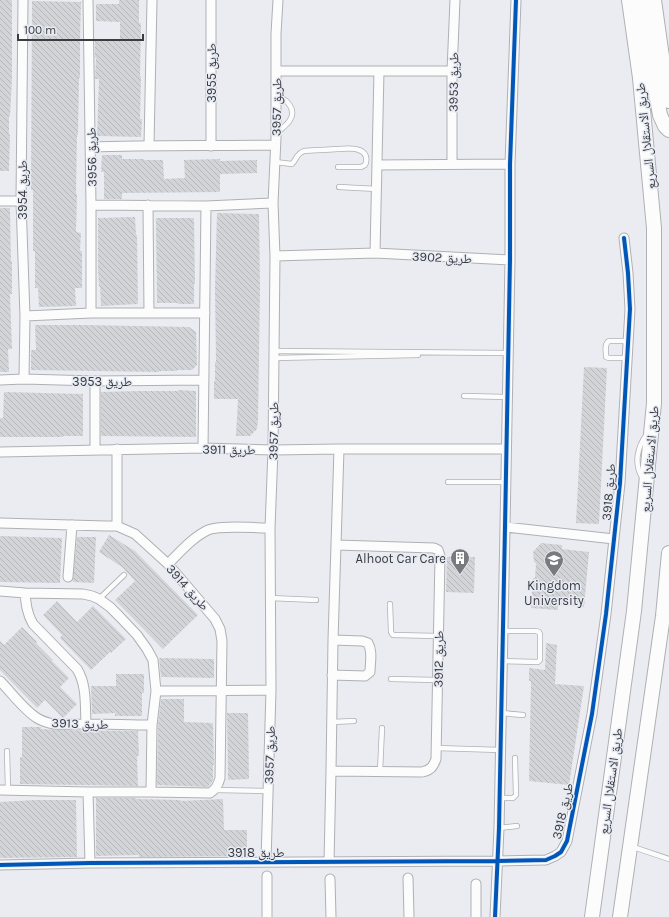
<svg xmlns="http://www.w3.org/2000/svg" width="669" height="917" font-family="Karla,'Noto Naskh Arabic',sans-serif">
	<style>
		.building { fill: url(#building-back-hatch) }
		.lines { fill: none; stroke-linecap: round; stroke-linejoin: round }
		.lane-casing { stroke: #afb0b3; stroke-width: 6 }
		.street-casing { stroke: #afb0b3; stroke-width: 11 }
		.primary-casing { stroke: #afb0b3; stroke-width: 16 }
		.lane { stroke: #fcfcfd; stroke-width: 4.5 }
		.street { stroke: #fcfcfd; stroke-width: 9 }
		.primary { stroke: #fcfcfd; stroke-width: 14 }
		.cycleway-casing { stroke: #e7ebf4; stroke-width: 6 }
		.cycleway { stroke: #0057b8; stroke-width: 4 }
		.labels { text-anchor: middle; stroke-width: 3; stroke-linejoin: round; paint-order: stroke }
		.street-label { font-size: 13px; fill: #3b3c40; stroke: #e7ebf4 }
		.poi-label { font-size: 13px; fill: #3b3c40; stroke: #e7ebf4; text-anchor: end }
	</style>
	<defs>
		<pattern id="building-back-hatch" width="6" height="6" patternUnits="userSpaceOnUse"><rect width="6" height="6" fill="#d2d4d8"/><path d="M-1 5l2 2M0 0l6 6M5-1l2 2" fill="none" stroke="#b5b7ba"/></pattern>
	</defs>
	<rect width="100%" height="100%" fill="#eaecf1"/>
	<path class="building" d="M 0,0 L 12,0 L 12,79 L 10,116 L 9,116 L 9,135 L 10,135 L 9,171 L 0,171 Z
		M 119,0 L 139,0 L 139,23 L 141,23 L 140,76 L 141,76 L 140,119 L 142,119 L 141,137 L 97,136 L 99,79 L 95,79 L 96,58 L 95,57 L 95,40 L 120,40 L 120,22 L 119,22 L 96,21 L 96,4 L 119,4 Z
		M 32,1 L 81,2 L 80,41 L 80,78 L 79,78 L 78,135 L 77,135 L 76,194 L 77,194 L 76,232 L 81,233 L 80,251 L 82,251 L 82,288 L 75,288 L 76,306 L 39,307 L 38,288 L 35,288 L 35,251 L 33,251 L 33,190 L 31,190 Z
		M 102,155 L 122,155 L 122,159 L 144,159 L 144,160 L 163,160 L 164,179 L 185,178 L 184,160 L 220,159 L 220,161 L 257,160 L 257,173 L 220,174 L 220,192 L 122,193 L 122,199 L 104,199 L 104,172 L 101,172 Z
		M 0,208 L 10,208 L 11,261 L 12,261 L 12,294 L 10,294 L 12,349 L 8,349 L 9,372 L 0,372 Z
		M 217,213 L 259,214 L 260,288 L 258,419 L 257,429 L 250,436 L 236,436 L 238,399 L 214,399 L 214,381 L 215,381 L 215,362 L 216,362 L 215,289 Z
		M 135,217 L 136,235 L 137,235 L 138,304 L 101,306 L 100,286 L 99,286 L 98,269 L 98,218 Z
		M 156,218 L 194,218 L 195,284 L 194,284 L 194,304 L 178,304 L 178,303 L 157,303 Z
		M 35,325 L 84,325 L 189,327 L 196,332 L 197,365 L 192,370 L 177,370 L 177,371 L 159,371 L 159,372 L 31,370 L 31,350 L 36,350 Z
		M 584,367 L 607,368 L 599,524 L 576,523 Z
		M 178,390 L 196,391 L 196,437 L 101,436 L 101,392 L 139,391 L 178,391 Z
		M 4,392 L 83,394 L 83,436 L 63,436 L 63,437 L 0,437 L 0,418 L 3,418 Z
		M 109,535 L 135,551 L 198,615 L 163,649 L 115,600 L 135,581 L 122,567 L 99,552 Z
		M 0,536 L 62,538 L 60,583 L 0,582 Z
		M 77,537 L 96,537 L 94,583 L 73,582 Z
		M 541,543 L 562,545 L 562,549 L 589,552 L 584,607 L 558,605 L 558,610 L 531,608 L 533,578 L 535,578 L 536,563 L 534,562 L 533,552 Z
		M 447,557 L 475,557 L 474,593 L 446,592 Z
		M 57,601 L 77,622 L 93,606 L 126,639 L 111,653 L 110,652 L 91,670 L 60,638 L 62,635 L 43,615 Z
		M 22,627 L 37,642 L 36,643 L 53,660 L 52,661 L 69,678 L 60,687 L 77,704 L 63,718 L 45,700 L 37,708 L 0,670 L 0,641 L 4,645 Z
		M 546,643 L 557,645 L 555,684 L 584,686 L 569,785 L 529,781 L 531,681 L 529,681 L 529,668 L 545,670 Z
		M 159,658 L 214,659 L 214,678 L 161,677 Z
		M 116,674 L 144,674 L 144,693 L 142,693 L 142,716 L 115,716 L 115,713 L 92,714 L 91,686 L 116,686 Z
		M 161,699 L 184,699 L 184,722 L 213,723 L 214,765 L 213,765 L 213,780 L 208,787 L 157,785 L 158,725 Z
		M 227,713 L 248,713 L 249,779 L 228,780 Z
		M 22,727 L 41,727 L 41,729 L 61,730 L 138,731 L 139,756 L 137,756 L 138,786 L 20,784 L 20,757 L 22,757 Z
		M 96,798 L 136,798 L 136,799 L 181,800 L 181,801 L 223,799 L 224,830 L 247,830 L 247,856 L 139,857 L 139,855 L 96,856 Z
		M 35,800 L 76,800 L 77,857 L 0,858 L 0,802 Z"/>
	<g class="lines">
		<g class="lane-casing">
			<path id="lane" d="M 276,96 C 286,98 297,109 290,120 C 287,125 281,129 276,134
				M 275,162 L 292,164 C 297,159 296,154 304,151 C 315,150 326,150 337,149 C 344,149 352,147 359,150 C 366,152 368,159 365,165 L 361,167 L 338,167
				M 339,187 L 377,189
				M 274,351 L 508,353
				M 274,358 L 418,355
				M 627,358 L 609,358 L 606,357 L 606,356 C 606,351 604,344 609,341 L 628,341
				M 464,396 L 507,397
				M 642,477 C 634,464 637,447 647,434
				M 448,482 L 506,482
				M 270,598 L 316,600
				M 99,599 L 124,575
				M 390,604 L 391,632 L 393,635 L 438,636
				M 502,661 L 538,662 L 540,660 L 540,634 L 539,632 L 536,631 L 502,631
				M 391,679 L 437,680
				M 501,713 L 523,715
				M 332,722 L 354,721
				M 436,748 L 500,750
				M 7,751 L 8,790
				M 380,772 L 382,728
				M 215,790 L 267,791
				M 499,798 L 513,798 L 516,795 L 515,758
				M 499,828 L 517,826
				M 633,847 L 669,859"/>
		</g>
		<g class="street-casing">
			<path id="street" d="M 23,0 L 21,201 L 25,316 L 24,379
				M 88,0 L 91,205 L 91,313
				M 277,71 L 452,71
				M 149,145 L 152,0
				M 211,146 L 211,0
				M 90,147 C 152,145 214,146 275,145
				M 452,164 L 452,71 L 455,0
				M 377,165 L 510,164
				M 0,201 L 21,201
				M 91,205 L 206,206 L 273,203
				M 148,205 L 149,313
				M 375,253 L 379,71
				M 275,256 L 375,253 L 510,260
				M 25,316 L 91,313 L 205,313
				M 0,380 L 24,379 L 95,381 L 204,380
				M 203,448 L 206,206
				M 95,450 L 95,381
				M 0,452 L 203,448 L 273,450 L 339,449 L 506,449
				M 0,523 L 106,526 L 117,526 L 135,534 L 168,564 L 215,619 L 220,629 L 222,641 L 220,778 C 218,785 216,789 210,793 L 151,792 L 88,792 L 0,790
				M 117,526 L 117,449
				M 505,527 L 614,539
				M 168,564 C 180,552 193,537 208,530 C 219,525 256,528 270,528
				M 68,577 L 72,525
				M 0,591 L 25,593 L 83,594 L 92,596 L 99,599 L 110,607 L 120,617 L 137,635 L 147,649 L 153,660 L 156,691 L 152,725 L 151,792
				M 25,593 C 26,604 27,614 33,624 L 77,669 C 87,685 85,706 86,724
				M 332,675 L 365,676 L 370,672 C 370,663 373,652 368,643 L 362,641 L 333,640
				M 0,681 C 11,692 24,710 37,718 C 53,728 70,723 88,724 C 109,724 131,725 152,725
				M 156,691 L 271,690
				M 331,771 L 422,772 C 431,770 433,767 436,759 L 440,556 L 438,550 L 434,548 L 336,545
				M 88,792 L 90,863
				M 266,862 L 271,690 L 270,528 L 273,450 L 275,256 L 273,203 L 276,138 L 276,34 L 278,0
				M 329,862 L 331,771 L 333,640 L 339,449
				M 0,865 L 90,863 L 497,861 L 546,860 L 555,856 L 561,852 L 567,841 L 592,714 L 606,614 L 620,483 L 630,309 L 628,273 L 624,238
				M 267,876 L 267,917
				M 408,878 L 409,917
				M 330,879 L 331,917
				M 476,884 L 476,917
				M 495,917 L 499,828 L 505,527 L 510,260 L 510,164 L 516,0"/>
		</g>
		<g class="primary-casing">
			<path id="primary" d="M 641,0 L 648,50 L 660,115 L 665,126 L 669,130
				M 654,0 L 661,50 L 669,101
				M 592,917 L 634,611 L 654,403 L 654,228 L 640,78 L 629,0
				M 620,917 L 663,616 L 669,553"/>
		</g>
		<use href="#lane" class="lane"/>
		<use href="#street" class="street"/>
		<use href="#primary" class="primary"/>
		<g class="cycleway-casing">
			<path id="cycleway" d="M 0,865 L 90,863 L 497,861 L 546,860 L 555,856 L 561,852 L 567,841 L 592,714 L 606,614 L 620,483 L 630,309 L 628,273 L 624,238
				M 495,917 L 499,828 L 505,527 L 510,260 L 510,164 L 516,0"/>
		</g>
		<use href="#cycleway" class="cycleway"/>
	</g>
	<defs>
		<g id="building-pin" transform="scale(1)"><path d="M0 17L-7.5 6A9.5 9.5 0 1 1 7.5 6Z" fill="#787a7e" stroke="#e7ebf4"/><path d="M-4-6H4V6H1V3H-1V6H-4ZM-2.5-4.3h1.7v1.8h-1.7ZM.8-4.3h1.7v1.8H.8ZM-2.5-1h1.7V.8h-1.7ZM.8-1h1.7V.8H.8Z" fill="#fff"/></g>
		<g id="university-pin" transform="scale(1)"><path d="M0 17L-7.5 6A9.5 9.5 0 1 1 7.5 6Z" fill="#787a7e" stroke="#e7ebf4"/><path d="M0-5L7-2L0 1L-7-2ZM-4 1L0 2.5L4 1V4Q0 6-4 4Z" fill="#fff"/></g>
	</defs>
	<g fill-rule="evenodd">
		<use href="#building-pin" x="460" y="558"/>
		<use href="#university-pin" x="554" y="560"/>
	</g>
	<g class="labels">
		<g class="street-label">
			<text transform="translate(211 73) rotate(-90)" y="5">طريق 3955</text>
			<text transform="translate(453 82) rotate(-89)" y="5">طريق 3953</text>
			<text transform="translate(276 107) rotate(-89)" y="5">طريق 3957</text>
			<text transform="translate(645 136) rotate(-96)" y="5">طريق الاستقلال السريع</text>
			<text transform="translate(91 157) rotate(-91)" y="5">طريق 3956</text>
			<text transform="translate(22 190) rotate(-90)" y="5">طريق 3954</text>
			<text transform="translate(442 257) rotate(3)" y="5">طريق 3902</text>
			<text x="102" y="386">طريق 3953</text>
			<text transform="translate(273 431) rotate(-89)" y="5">طريق 3957</text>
			<text transform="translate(229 449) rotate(1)" y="5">طريق 3911</text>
			<text transform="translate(649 459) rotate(-85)" y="5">طريق الاستقلال السريع</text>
			<text transform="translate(608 492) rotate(-85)" y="5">طريق 3918</text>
			<text transform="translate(188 587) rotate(48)" y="5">طريق 3914</text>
			<text transform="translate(438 659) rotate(-89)" y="5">طريق 3912</text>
			<text transform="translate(80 723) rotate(2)" y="5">طريق 3913</text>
			<text transform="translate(269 755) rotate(-88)" y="5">طريق 3957</text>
			<text transform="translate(610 781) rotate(-82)" y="5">طريق الاستقلال السريع</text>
			<text transform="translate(562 811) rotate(-77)" y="5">طريق 3918</text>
			<text x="256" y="857">طريق 3918</text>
		</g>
		<g class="poi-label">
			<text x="446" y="563">Alhoot Car Care</text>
			<text x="554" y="590" text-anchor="middle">Kingdom<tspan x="554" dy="15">University</tspan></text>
		</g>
	</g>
	<path d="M18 34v6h125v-6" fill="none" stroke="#3b3c40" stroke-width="2"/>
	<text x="24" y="34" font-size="12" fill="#3b3c40" stroke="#e7ebf4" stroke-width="3" paint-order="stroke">100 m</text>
</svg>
